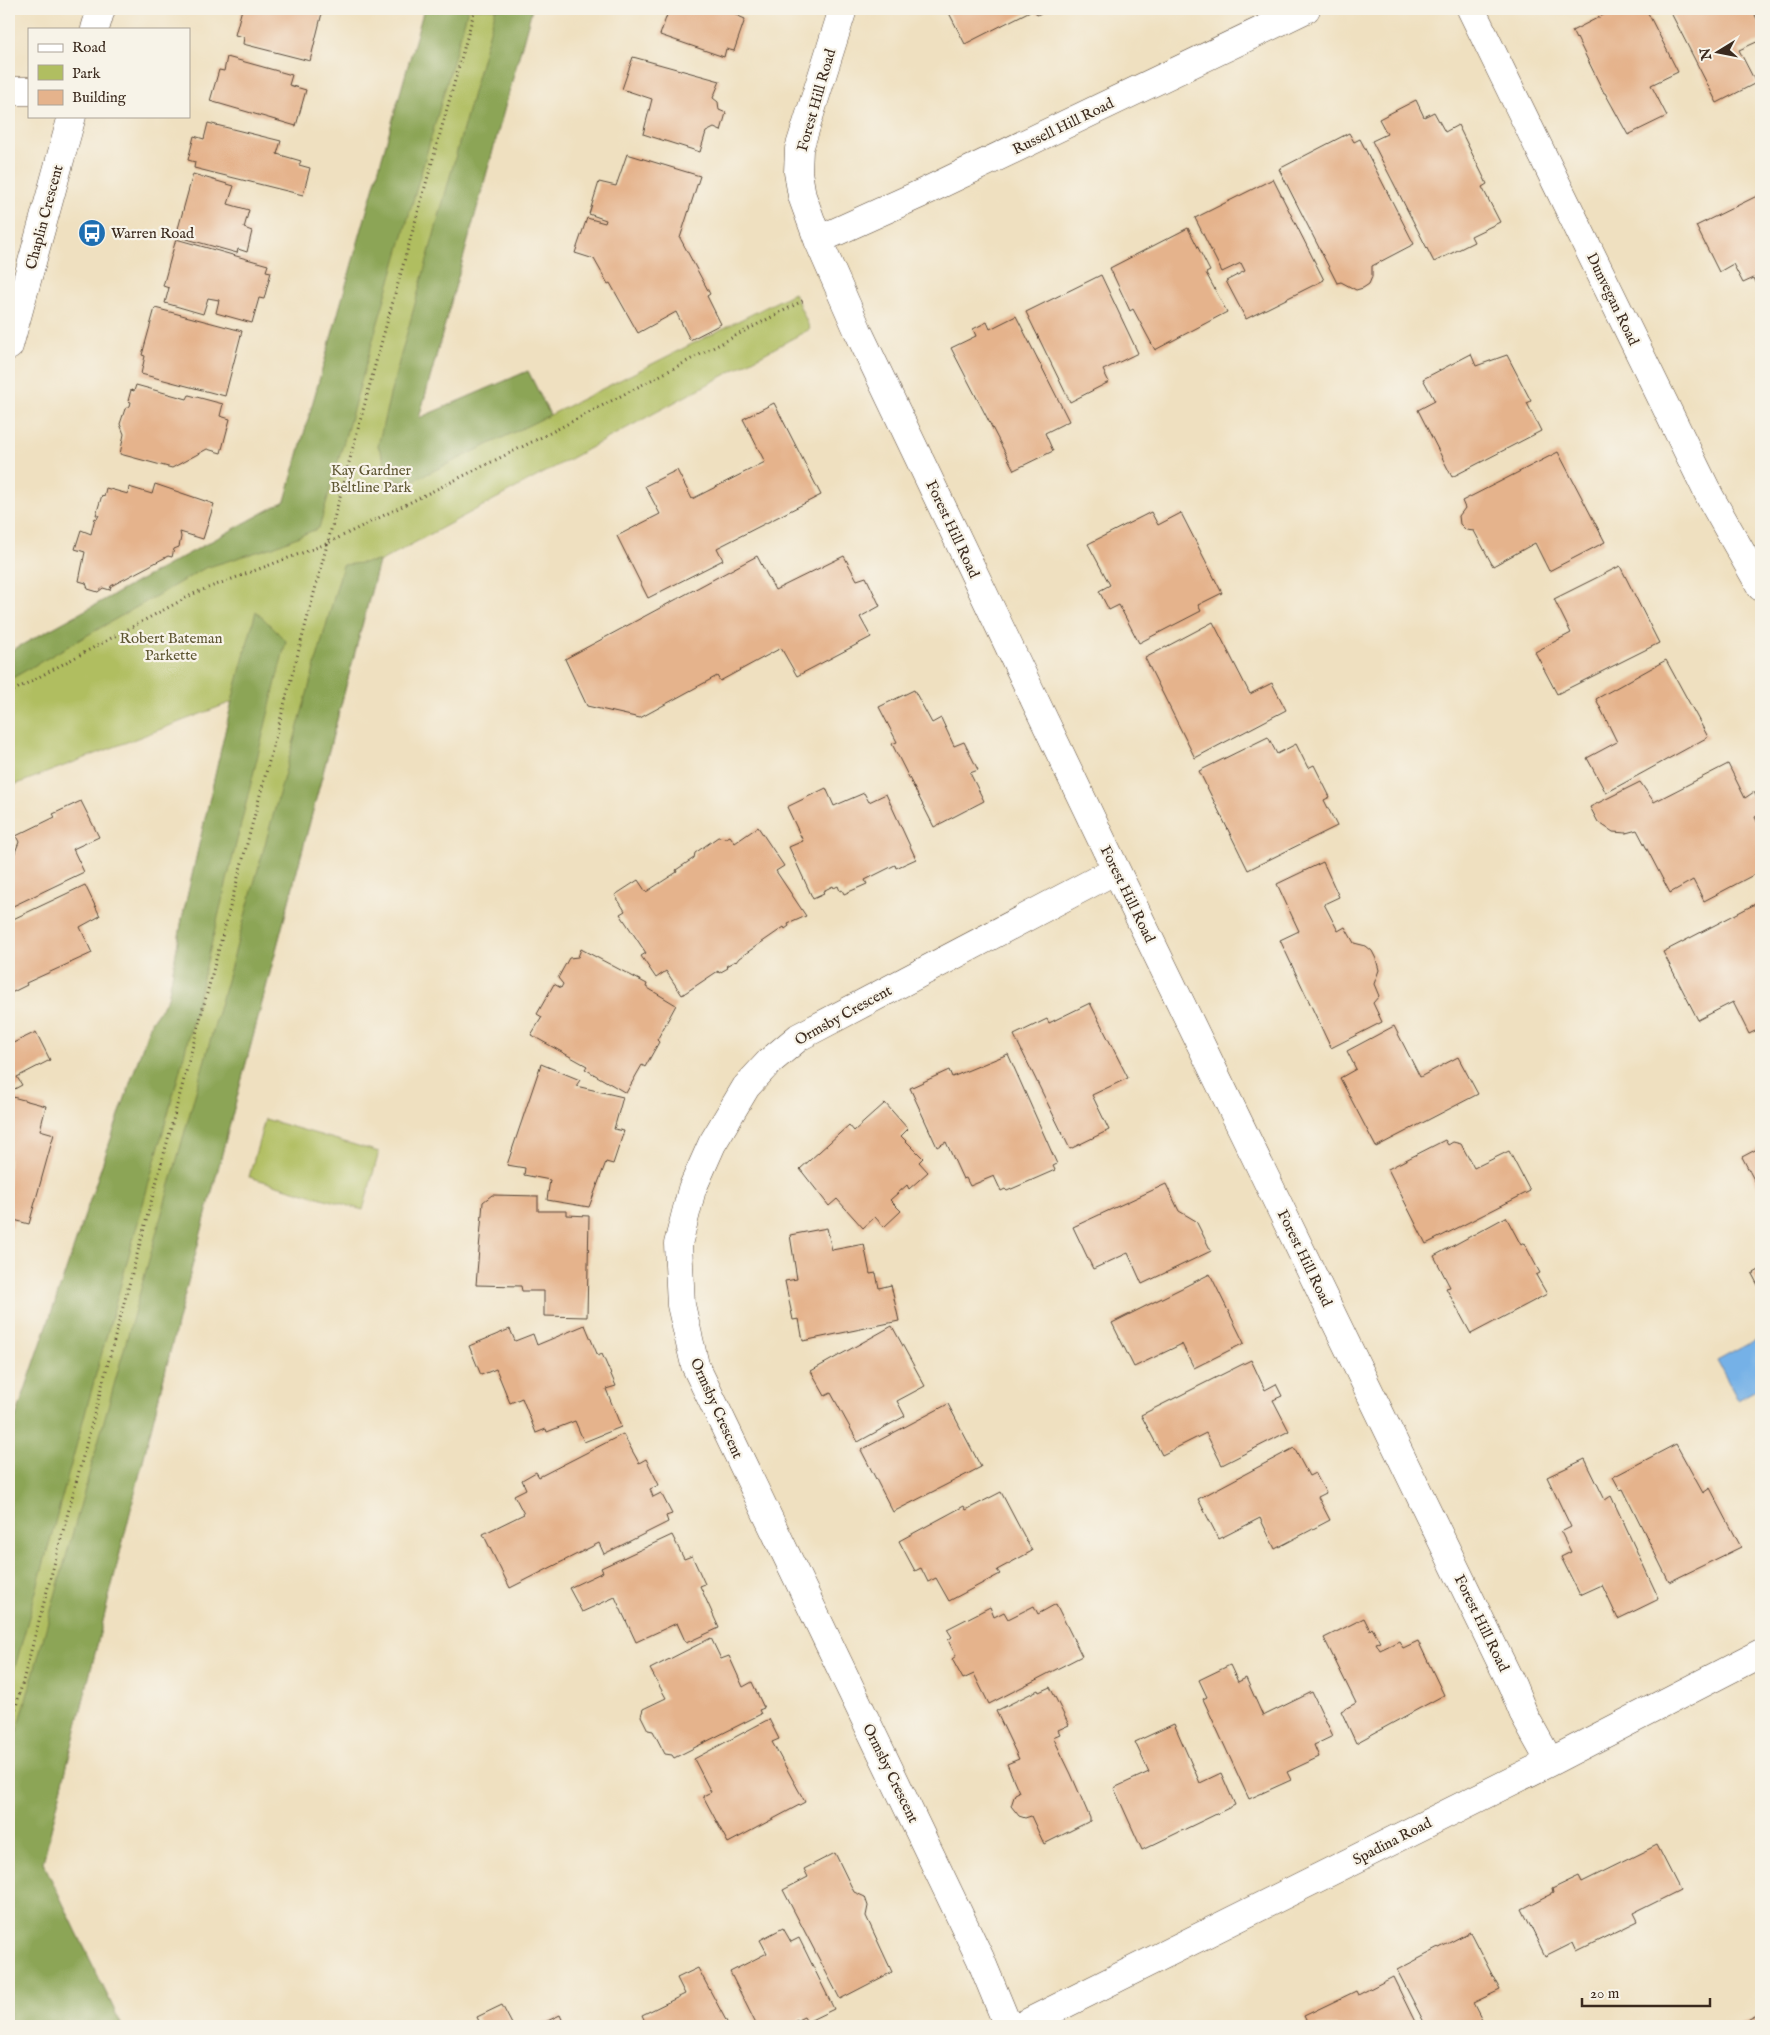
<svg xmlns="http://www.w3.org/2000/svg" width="1770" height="2035" font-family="'IM FELL English',serif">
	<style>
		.green { fill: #b0be61; stroke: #767440 }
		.forest { fill: #8ca557; stroke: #64683a }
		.water { fill: #75b1e7; stroke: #586e82 }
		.building { fill: #e5b38c }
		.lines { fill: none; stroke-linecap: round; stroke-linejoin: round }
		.minor-casing { stroke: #564536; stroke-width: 29 }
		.path { stroke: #564536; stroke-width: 3; stroke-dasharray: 1 4; stroke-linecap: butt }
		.minor { stroke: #fff; stroke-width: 28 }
		.labels { text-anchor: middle; stroke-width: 4.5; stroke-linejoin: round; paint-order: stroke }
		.street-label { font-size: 15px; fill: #3b2a1e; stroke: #f7f3e8 }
		.poi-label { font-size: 15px; fill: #3b2a1e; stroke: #f7f3e8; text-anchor: start }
		.park-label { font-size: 15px; fill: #5e5632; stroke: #f7f3e8 }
	</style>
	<rect width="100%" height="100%" fill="#f7f3e8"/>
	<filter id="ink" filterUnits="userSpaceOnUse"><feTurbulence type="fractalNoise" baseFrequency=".02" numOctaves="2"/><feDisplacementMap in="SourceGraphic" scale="10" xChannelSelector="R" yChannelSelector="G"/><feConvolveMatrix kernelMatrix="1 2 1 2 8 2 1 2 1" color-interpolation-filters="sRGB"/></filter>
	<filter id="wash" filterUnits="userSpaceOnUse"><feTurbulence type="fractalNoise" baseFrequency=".0096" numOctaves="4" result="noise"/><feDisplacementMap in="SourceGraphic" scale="20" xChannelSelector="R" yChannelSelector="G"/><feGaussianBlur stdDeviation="1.12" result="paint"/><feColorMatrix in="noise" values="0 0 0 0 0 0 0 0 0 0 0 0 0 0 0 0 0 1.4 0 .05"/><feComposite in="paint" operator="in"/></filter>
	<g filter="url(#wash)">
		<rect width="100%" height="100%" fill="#efe0c0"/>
		<path class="green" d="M 424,9 L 532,9 L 419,418 L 528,371 L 550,415 L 794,293 L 810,329 L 379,562 L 179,1316 L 43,1862 L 122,2026 L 9,2026 L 9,1437 L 151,1022 L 168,998 L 182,919 L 232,702 L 9,787 L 9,652 L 285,501 Z
			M 265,1119 L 379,1152 L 363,1210 L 249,1177 Z"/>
		<path class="forest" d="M 424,9 L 468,9 L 319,528 L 273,547 L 205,568 L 9,680 L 9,652 L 285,501 Z
			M 496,9 L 532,9 L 419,418 L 528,371 L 550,415 L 406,484 L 392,477 L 378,446 L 390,395 Z
			M 379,561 L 179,1316 L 43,1862 L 122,2026 L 9,2026 L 9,1761 L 343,565 Z
			M 256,611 L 286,641 L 183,1059 L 9,1689 L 9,1437 L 151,1022 L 168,998 L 182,919 L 232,701 Z"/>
		<path class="water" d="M 1761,1337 L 1761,1387 L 1738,1400 L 1717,1361 Z"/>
		<g id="blocks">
			<path class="building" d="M 242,9 L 323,9 L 310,61 L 243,44 L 244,37 L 235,35 Z
				M 669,9 L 738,9 L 736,15 L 745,19 L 734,51 L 726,49 L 724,57 L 660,35 Z
				M 951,9 L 1049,9 L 1037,15 L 1034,9 L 965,44 L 948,11 Z
				M 1615,9 L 1646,9 L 1678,72 L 1651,85 L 1667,116 L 1628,135 L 1605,93 L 1604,93 L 1577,38 L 1576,39 L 1572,31 Z
				M 1669,9 L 1758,9 L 1760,13 L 1755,15 L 1761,27 L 1761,40 L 1739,50 L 1756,83 L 1717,103 Z
				M 227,57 L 292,75 L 289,85 L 306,90 L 296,126 L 210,101 L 219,70 L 224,71 Z
				M 633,57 L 720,81 L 713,98 L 718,102 L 719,110 L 726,113 L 721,131 L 714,128 L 706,132 L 700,152 L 643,134 L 652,99 L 622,89 Z
				M 1416,100 L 1424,117 L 1434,112 L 1445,132 L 1458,125 L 1487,184 L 1482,187 L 1500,222 L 1471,236 L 1474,242 L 1434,262 L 1372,141 L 1387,134 L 1379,119 Z
				M 208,123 L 281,141 L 277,154 L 301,161 L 299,165 L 310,168 L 303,195 L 194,168 L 195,162 L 188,160 L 194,136 L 204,139 Z
				M 1349,133 L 1354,142 L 1360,139 L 1414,244 L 1372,266 L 1372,277 L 1369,284 L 1363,288 L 1356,290 L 1341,282 L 1337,283 L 1279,169 Z
				M 627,154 L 700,176 L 680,238 L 710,294 L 707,296 L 721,324 L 690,340 L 676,312 L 638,333 L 610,283 L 608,284 L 594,259 L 575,253 L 587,218 L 605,223 L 606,220 L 589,214 L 599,182 L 616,186 Z
				M 193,174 L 234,186 L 228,204 L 249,210 L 244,228 L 252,231 L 247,252 L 238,249 L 237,253 L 176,236 Z
				M 1273,179 L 1324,280 L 1246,319 L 1226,281 L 1245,271 L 1241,263 L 1222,272 L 1195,218 Z
				M 1761,194 L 1761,293 L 1754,278 L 1743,283 L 1733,264 L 1719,272 L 1696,226 Z
				M 1188,228 L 1210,271 L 1206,273 L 1227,312 L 1155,350 L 1133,309 L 1130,311 L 1110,268 Z
				M 176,239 L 268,265 L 266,271 L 271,272 L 264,299 L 259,298 L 252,323 L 216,313 L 219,300 L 208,298 L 203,314 L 165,303 L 169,288 L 163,286 Z
				M 1101,275 L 1138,353 L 1103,370 L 1109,382 L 1070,402 L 1026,312 Z
				M 155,308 L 242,331 L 225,396 L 141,374 L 145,356 L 142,355 Z
				M 1016,316 L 1069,421 L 1045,433 L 1053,451 L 1014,470 L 951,348 L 976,336 L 973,329 L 987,322 L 990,329 Z
				M 1471,354 L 1476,366 L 1507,355 L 1531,401 L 1527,403 L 1541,431 L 1452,477 L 1418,410 L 1435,401 L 1423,379 Z
				M 136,385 L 187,399 L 189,395 L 223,404 L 220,416 L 230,419 L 221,453 L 207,449 L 172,468 L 120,454 L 124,434 L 120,424 L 125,409 L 130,406 L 131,402 L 128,401 L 131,390 L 134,391 Z
				M 774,403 L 821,495 L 717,548 L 723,560 L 648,598 L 617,536 L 660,514 L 645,486 L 677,470 L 692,499 L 765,462 L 743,419 Z
				M 1558,452 L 1605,542 L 1549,571 L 1535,543 L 1493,566 L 1474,531 L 1466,530 L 1460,524 L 1459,516 L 1465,508 L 1462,501 Z
				M 155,484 L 214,504 L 203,539 L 180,532 L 181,537 L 179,547 L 174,549 L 172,557 L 168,556 L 111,586 L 110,590 L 103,588 L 98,592 L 88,589 L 86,583 L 79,581 L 85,552 L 75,549 L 81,530 L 91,534 L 95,518 L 97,519 L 99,515 L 96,515 L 102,495 L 104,497 L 106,488 L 128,494 L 129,487 L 152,494 Z
				M 1151,512 L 1158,525 L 1181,513 L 1222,593 L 1198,605 L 1201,611 L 1139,643 L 1119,605 L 1109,610 L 1099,591 L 1110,585 L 1088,544 Z
				M 757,556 L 775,590 L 844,556 L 857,580 L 866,577 L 880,606 L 860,617 L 871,637 L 797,676 L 781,648 L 720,681 L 717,676 L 640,718 L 587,706 L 565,659 Z
				M 1620,566 L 1659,643 L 1557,694 L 1535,652 L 1571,633 L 1554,599 Z
				M 1213,622 L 1250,694 L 1272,683 L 1286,710 L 1195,758 L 1145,658 Z
				M 1666,660 L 1708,737 L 1606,793 L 1587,758 L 1617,742 L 1596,699 Z
				M 914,690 L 932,723 L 941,718 L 954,746 L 964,742 L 978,770 L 970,773 L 984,801 L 934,827 L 892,744 L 897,742 L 879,707 Z
				M 1268,737 L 1277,754 L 1296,744 L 1308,768 L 1314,765 L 1330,797 L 1324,800 L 1337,826 L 1248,870 L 1199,771 Z
				M 1728,764 L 1745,798 L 1754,792 L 1761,806 L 1761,814 L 1755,817 L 1761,830 L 1761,871 L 1704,901 L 1693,880 L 1670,893 L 1637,830 L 1626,833 L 1613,832 L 1598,822 L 1590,807 L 1640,782 L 1654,802 Z
				M 826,788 L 834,806 L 864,793 L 869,802 L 886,794 L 916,859 L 896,868 L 895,865 L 865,880 L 867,884 L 844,894 L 842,890 L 840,891 L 838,886 L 834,888 L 833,886 L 823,891 L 824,894 L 813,899 L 789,847 L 803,841 L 787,807 Z
				M 81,801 L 99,837 L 73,849 L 84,872 L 11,907 L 9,902 L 9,864 L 12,860 L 19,842 L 16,836 L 55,817 L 53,814 Z
				M 758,827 L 784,866 L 776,871 L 806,916 L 788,924 L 789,926 L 785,929 L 784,927 L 739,958 L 736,962 L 735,961 L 726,966 L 728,968 L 719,973 L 718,971 L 682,995 L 666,971 L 656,978 L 641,956 L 646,953 L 620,914 L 625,911 L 615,895 L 638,880 L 646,892 L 677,872 L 676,870 L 694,858 L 695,853 L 718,837 L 726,838 L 730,836 L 735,843 Z
				M 1323,862 L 1339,897 L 1324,904 L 1338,931 L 1345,927 L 1354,943 L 1366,946 L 1372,951 L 1376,959 L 1379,970 L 1374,984 L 1379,996 L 1373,1003 L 1382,1022 L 1331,1048 L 1280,940 L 1299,931 L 1277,884 Z
				M 85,885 L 100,916 L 80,927 L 92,953 L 26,983 L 27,985 L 9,994 L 9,921 Z
				M 1761,901 L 1761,1028 L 1749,1034 L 1733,1002 L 1698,1020 L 1663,952 Z
				M 581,949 L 647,984 L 646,987 L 676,1005 L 657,1040 L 659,1042 L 645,1067 L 642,1065 L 626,1093 L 585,1069 L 587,1066 L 531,1035 L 542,1017 L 537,1014 L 554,984 L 561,988 L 563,984 L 558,978 L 569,958 L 578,957 Z
				M 1090,1003 L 1128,1078 L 1092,1095 L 1109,1130 L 1070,1149 L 1014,1035 L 1047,1019 L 1049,1023 Z
				M 1394,1026 L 1420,1077 L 1458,1057 L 1478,1094 L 1376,1147 L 1340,1078 L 1356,1069 L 1347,1051 Z
				M 36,1032 L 50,1060 L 17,1077 L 22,1085 L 9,1092 L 9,1045 Z
				M 1008,1054 L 1057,1164 L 1053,1166 L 1055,1170 L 1007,1191 L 1005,1189 L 1001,1191 L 994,1176 L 970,1186 L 966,1178 L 963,1179 L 946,1142 L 937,1147 L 910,1088 L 949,1070 L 952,1077 Z
				M 541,1064 L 580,1080 L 576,1086 L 623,1097 L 614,1129 L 624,1131 L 613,1164 L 606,1162 L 589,1207 L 547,1200 L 550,1180 L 524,1175 L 525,1168 L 507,1165 Z
				M 9,1096 L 46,1106 L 40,1130 L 54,1134 L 29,1224 L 14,1220 L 12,1227 L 9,1226 Z
				M 885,1103 L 908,1129 L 901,1136 L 923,1158 L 919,1162 L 928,1172 L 909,1189 L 907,1185 L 890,1200 L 901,1211 L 884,1227 L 875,1217 L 863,1228 L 837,1199 L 829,1206 L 800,1169 L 849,1125 L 854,1131 Z
				M 1445,1140 L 1448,1145 L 1453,1142 L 1461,1144 L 1474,1168 L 1509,1151 L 1530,1191 L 1426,1244 L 1388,1169 Z
				M 1761,1147 L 1761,1193 L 1742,1157 Z
				M 1166,1184 L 1179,1211 L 1196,1221 L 1211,1251 L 1142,1284 L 1128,1253 L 1093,1269 L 1073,1227 Z
				M 492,1195 L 538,1196 L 538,1211 L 567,1211 L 567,1215 L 589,1216 L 587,1317 L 544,1316 L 544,1291 L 522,1291 L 521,1286 L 476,1285 L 483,1202 Z
				M 1506,1217 L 1521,1245 L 1524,1243 L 1540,1273 L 1536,1275 L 1547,1294 L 1471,1334 L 1446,1288 L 1450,1287 L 1434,1256 Z
				M 827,1228 L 832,1250 L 864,1244 L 870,1274 L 876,1273 L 879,1288 L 891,1285 L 899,1321 L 803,1341 L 799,1319 L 793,1320 L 785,1281 L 797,1279 L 790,1235 Z
				M 1761,1269 L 1761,1291 L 1752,1274 Z
				M 1210,1274 L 1244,1343 L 1194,1368 L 1182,1344 L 1134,1367 L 1112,1323 Z
				M 585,1325 L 598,1356 L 602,1354 L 616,1386 L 606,1389 L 621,1427 L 584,1442 L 575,1421 L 547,1432 L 546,1429 L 536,1433 L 522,1398 L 510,1403 L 496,1369 L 481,1375 L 469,1346 L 510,1329 L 515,1341 L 533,1334 L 537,1345 Z
				M 892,1326 L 925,1386 L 897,1401 L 905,1416 L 858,1442 L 831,1393 L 825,1396 L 811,1371 Z
				M 1251,1360 L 1265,1390 L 1276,1384 L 1282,1396 L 1273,1400 L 1289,1431 L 1222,1465 L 1206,1433 L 1162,1455 L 1141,1415 Z
				M 948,1404 L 981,1467 L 893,1512 L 861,1450 Z
				M 623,1434 L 639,1463 L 646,1459 L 659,1485 L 650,1489 L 653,1497 L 661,1493 L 672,1514 L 666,1516 L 668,1522 L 604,1554 L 599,1543 L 510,1588 L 483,1534 L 524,1514 L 514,1495 L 526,1489 L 522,1480 L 536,1472 L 539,1477 Z
				M 1676,1444 L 1703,1493 L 1710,1488 L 1741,1547 L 1669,1582 L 1623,1489 L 1620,1490 L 1613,1477 Z
				M 1294,1448 L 1309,1476 L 1315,1473 L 1326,1493 L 1318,1497 L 1330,1520 L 1275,1549 L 1260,1518 L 1219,1539 L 1198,1499 Z
				M 1585,1459 L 1605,1500 L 1611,1496 L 1659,1599 L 1618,1619 L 1602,1585 L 1580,1595 L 1561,1557 L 1571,1552 L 1561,1532 L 1571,1527 L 1547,1477 Z
				M 1001,1492 L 1032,1551 L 997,1570 L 1000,1574 L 949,1601 L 936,1578 L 928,1582 L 921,1568 L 915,1571 L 899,1541 L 964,1506 L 966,1510 Z
				M 672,1535 L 684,1559 L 692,1556 L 705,1584 L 700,1586 L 719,1628 L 686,1643 L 677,1623 L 636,1642 L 615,1597 L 582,1612 L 569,1588 L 603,1572 L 601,1568 Z
				M 1056,1604 L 1082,1656 L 989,1704 L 974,1674 L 963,1679 L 952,1659 L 956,1656 L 948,1640 L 952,1637 L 947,1629 L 990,1607 L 994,1617 L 1004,1612 L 1008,1619 L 1034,1606 L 1038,1614 Z
				M 1364,1618 L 1370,1630 L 1372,1628 L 1380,1642 L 1376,1643 L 1380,1650 L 1399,1641 L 1403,1648 L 1418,1641 L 1444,1695 L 1356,1743 L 1341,1711 L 1356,1703 L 1324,1638 Z
				M 711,1638 L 721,1659 L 729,1656 L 743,1687 L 752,1682 L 764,1708 L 759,1710 L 761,1714 L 674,1758 L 672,1755 L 665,1754 L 653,1731 L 648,1730 L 641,1716 L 643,1709 L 666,1698 L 650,1669 Z
				M 1230,1665 L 1238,1682 L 1246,1678 L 1263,1716 L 1312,1692 L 1333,1736 L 1314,1745 L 1319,1757 L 1287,1772 L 1291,1780 L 1249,1799 L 1203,1699 L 1207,1697 L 1199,1680 Z
				M 1050,1687 L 1069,1725 L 1058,1730 L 1060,1734 L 1053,1737 L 1071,1774 L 1090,1818 L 1090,1821 L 1044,1844 L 1031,1816 L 1025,1818 L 1019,1816 L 1011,1806 L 1015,1794 L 1019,1792 L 1007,1764 L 1019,1759 L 996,1711 L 1038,1690 L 1039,1692 Z
				M 769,1719 L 779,1739 L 772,1742 L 805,1802 L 728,1843 L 703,1796 L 711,1792 L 694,1759 Z
				M 1174,1724 L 1200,1783 L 1221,1773 L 1235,1805 L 1142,1850 L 1114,1788 L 1149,1772 L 1135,1742 Z
				M 1657,1845 L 1680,1890 L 1634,1913 L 1638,1921 L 1577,1951 L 1573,1942 L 1545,1956 L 1522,1909 L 1553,1893 L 1552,1889 L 1579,1876 L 1582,1882 Z
				M 835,1853 L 854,1892 L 865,1897 L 868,1906 L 866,1916 L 892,1972 L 840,1999 L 783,1890 L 808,1877 L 804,1869 Z
				M 783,1928 L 791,1942 L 799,1938 L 834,2009 L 807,2022 L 804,2017 L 785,2026 L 757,2026 L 730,1972 L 767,1953 L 760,1940 Z
				M 1470,1932 L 1500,1990 L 1473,2003 L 1485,2026 L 1426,2026 L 1397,1970 Z
				M 698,1968 L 729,2026 L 647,2026 L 642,2015 L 685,1994 L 677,1978 Z
				M 1393,1977 L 1417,2026 L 1309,2026 L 1304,2016 L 1356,1991 L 1358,1995 Z
				M 502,2005 L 513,2026 L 481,2026 L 477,2017 Z
				M 560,2015 L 565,2026 L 537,2026 Z
				M 1761,2015 L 1761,2026 L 1739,2026 Z"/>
		</g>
	</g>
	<g filter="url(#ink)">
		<use href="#blocks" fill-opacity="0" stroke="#564536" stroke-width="1"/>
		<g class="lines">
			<g class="minor-casing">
				<path id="minor" d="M 843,9 L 799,149 L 798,172 L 802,196 L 818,240 L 858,331 L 1116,870 L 1512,1685 L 1525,1717 L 1550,1762
					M 1471,9 L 1710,497 L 1761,587
					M 95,29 L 101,9
					M 9,91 L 29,91
					M 818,240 L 920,194 L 1306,9
					M 9,346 L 72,116
					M 1008,2026 L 980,1958 L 695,1365 L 681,1305 L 678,1244 L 692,1189 L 712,1144 L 746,1087 L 769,1062 L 799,1037 L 1116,870
					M 1021,2026 L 1550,1762 L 1761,1653"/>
			</g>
			<path class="path" d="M 9,693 L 197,592 L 326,544 L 550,433 L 806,299
				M 9,1733 L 377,358 L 475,9"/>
			<use href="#minor" class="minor"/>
		</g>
	</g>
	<defs>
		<g id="bus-disc" transform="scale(1.4375)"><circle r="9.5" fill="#1f6fb2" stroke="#f7f3e8"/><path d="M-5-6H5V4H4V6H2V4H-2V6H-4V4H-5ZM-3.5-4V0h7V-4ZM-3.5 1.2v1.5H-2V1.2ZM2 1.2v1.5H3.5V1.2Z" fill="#fff"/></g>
	</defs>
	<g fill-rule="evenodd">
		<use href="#bus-disc" x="92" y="233"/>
	</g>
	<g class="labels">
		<g class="street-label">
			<text transform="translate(816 100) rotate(-74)" y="5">Forest Hill Road</text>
			<text transform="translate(1063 126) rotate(-26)" y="5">Russell Hill Road</text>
			<text transform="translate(44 217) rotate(-75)" y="5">Chaplin Crescent</text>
			<text transform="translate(1613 299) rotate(64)" y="5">Dunvegan Road</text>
			<text transform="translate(953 529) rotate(65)" y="5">Forest Hill Road</text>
			<text transform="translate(1128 894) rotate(64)" y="5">Forest Hill Road</text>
			<text transform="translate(843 1015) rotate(-29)" y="5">Ormsby Crescent</text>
			<text transform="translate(1305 1258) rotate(64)" y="5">Forest Hill Road</text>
			<text transform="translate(717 1408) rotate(66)" y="5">Ormsby Crescent</text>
			<text transform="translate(1482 1623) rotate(64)" y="5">Forest Hill Road</text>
			<text transform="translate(891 1773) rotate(64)" y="5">Ormsby Crescent</text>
			<text transform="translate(1392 1841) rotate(-27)" y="5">Spadina Road</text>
		</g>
		<g class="poi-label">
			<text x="111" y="238">Warren Road</text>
		</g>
		<g class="park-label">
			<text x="371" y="475">Kay Gardner<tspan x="371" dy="17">Beltline Park</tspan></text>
			<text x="171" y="643">Robert Bateman<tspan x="171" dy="17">Parkette</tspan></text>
		</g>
	</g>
	<rect width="1770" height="2035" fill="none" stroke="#f7f3e8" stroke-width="30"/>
	<rect x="28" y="28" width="162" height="90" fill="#f7f3e8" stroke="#aca397"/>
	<rect x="38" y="44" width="25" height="8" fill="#ffffff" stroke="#aca397"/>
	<text x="72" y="52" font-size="15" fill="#3b2a1e">Road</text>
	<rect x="38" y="65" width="25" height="15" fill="#b0be61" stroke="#aca397"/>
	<text x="72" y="78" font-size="15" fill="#3b2a1e">Park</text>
	<rect x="38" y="90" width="25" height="15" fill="#e5b38c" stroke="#aca397"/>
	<text x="72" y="102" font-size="15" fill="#3b2a1e">Building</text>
	<g transform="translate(1718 52) rotate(260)" stroke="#f7f3e8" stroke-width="4" paint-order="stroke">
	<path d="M0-4L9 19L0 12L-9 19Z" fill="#3b2a1e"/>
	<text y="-8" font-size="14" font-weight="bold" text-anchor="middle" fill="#3b2a1e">N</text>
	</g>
	<path d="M1582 1998v8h128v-8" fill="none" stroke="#3b2a1e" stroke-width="2.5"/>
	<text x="1590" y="1998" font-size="15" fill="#3b2a1e" stroke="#f7f3e8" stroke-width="4" paint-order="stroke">20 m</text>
</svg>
